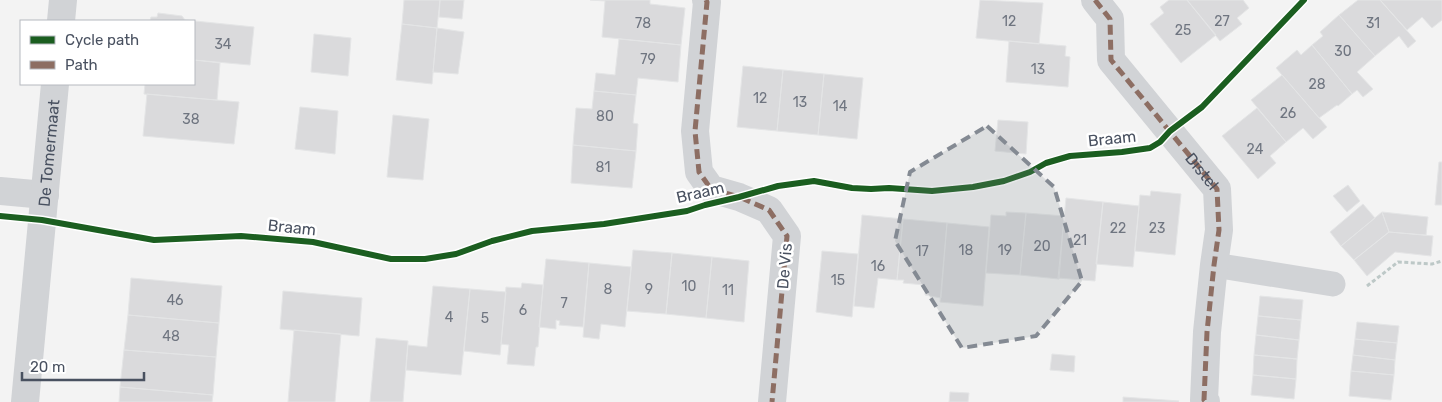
<svg xmlns="http://www.w3.org/2000/svg" width="1442" height="402" font-family="Rubik,sans-serif">
	<style>
		.building { fill: #dadadc; stroke: #e4e5e6 }
		.lines { fill: none; stroke-linecap: round; stroke-linejoin: round }
		.path { stroke: #bdc8c7; stroke-width: 3; stroke-dasharray: 4 2.5; stroke-linecap: butt }
		.lane { stroke: #d1d3d6; stroke-width: 25 }
		.street { stroke: #d1d3d6; stroke-width: 28 }
		.quiet { stroke: #8d6e63; stroke-width: 5; stroke-dasharray: 10 5; stroke-linecap: butt }
		.cycleway-casing { stroke: #fff; stroke-width: 9 }
		.cycleway { stroke: #1b5e20; stroke-width: 6 }
		.marked { fill: #848a93; fill-opacity: 0.2; stroke: #848a93; stroke-width: 4; stroke-dasharray: 10 6; stroke-linejoin: round }
		.labels { text-anchor: middle; stroke-width: 5; stroke-linejoin: round; paint-order: stroke }
		.number-label { font-size: 14px; fill: #6f7580 }
		.street-label { font-size: 16px; fill: #495160; stroke: #fff }
	</style>
	<rect width="100%" height="100%" fill="#f3f3f3"/>
	<path class="building" d="M 404,0 L 440,0 L 437,28 L 402,24 Z
		M 440,0 L 464,0 L 462,19 L 439,17 Z
		M 590,0 L 650,0 L 650,4 L 685,8 L 681,45 L 602,37 L 605,1 Z
		M 980,0 L 1043,3 L 1039,44 L 976,38 Z
		M 1169,0 L 1187,0 L 1216,35 L 1181,63 L 1150,24 L 1164,13 L 1160,7 Z
		M 1187,0 L 1243,0 L 1249,8 L 1237,18 L 1242,24 L 1220,41 Z
		M 1358,0 L 1380,0 L 1416,41 L 1408,48 L 1399,36 L 1375,56 L 1339,15 Z
		M 1380,0 L 1442,0 L 1442,20 L 1432,28 L 1422,17 L 1407,30 Z
		M 158,13 L 182,16 L 185,20 L 254,27 L 250,65 L 194,60 L 194,21 L 150,21 L 151,17 L 157,17 Z
		M 1339,15 L 1375,56 L 1357,72 L 1373,89 L 1363,97 L 1357,90 L 1352,94 L 1312,45 L 1323,36 L 1320,32 Z
		M 402,24 L 437,28 L 432,84 L 396,80 Z
		M 437,28 L 464,32 L 458,74 L 433,72 Z
		M 314,34 L 351,38 L 348,76 L 311,72 Z
		M 619,39 L 681,45 L 678,82 L 638,78 L 636,95 L 594,91 L 596,73 L 615,75 Z
		M 1009,41 L 1066,46 L 1065,56 L 1070,57 L 1068,87 L 1006,82 Z
		M 1312,45 L 1352,94 L 1338,106 L 1337,105 L 1319,118 L 1276,68 L 1297,50 L 1301,55 Z
		M 194,60 L 220,63 L 217,100 L 144,94 L 145,84 L 194,84 Z
		M 743,66 L 783,70 L 777,131 L 737,127 Z
		M 783,70 L 824,74 L 818,135 L 777,131 Z
		M 824,74 L 863,78 L 857,139 L 818,135 Z
		M 1282,75 L 1327,127 L 1313,139 L 1303,128 L 1286,142 L 1251,100 Z
		M 594,91 L 636,95 L 633,123 L 638,124 L 636,151 L 573,145 L 576,108 L 592,109 Z
		M 147,94 L 239,102 L 234,144 L 143,136 Z
		M 300,107 L 338,111 L 335,154 L 295,149 Z
		M 1257,108 L 1286,142 L 1270,156 L 1276,163 L 1258,179 L 1222,136 Z
		M 393,115 L 429,119 L 423,180 L 387,177 Z
		M 998,120 L 1028,122 L 1026,154 L 995,151 Z
		M 573,145 L 636,151 L 632,188 L 571,183 Z
		M 1439,162 L 1442,162 L 1442,205 L 1435,205 Z
		M 1348,185 L 1360,201 L 1347,212 L 1333,196 Z
		M 1151,191 L 1181,194 L 1175,255 L 1135,251 L 1140,195 L 1150,196 Z
		M 1066,198 L 1103,202 L 1095,281 L 1058,278 Z
		M 1103,202 L 1139,206 L 1133,267 L 1096,264 Z
		M 1363,204 L 1375,218 L 1341,246 L 1330,232 Z
		M 1006,212 L 1026,213 L 1020,275 L 986,273 L 991,215 L 1006,216 Z
		M 1382,212 L 1428,217 L 1426,235 L 1389,232 Z
		M 1382,212 L 1389,232 L 1354,260 L 1341,246 Z
		M 1026,213 L 1064,216 L 1059,279 L 1020,275 Z
		M 862,215 L 903,219 L 897,280 L 878,278 L 874,308 L 854,306 Z
		M 903,219 L 947,223 L 941,298 L 925,295 L 925,285 L 903,283 L 904,280 L 897,280 Z
		M 947,223 L 989,227 L 983,306 L 940,302 Z
		M 1389,232 L 1433,236 L 1431,256 L 1395,252 L 1367,276 L 1354,260 Z
		M 633,250 L 672,253 L 666,314 L 627,311 Z
		M 822,251 L 858,254 L 852,317 L 816,312 Z
		M 672,253 L 712,257 L 706,318 L 666,314 Z
		M 712,257 L 749,261 L 744,322 L 706,318 Z
		M 546,259 L 589,263 L 583,327 L 559,325 L 560,321 L 556,320 L 556,329 L 539,327 Z
		M 589,263 L 631,267 L 625,327 L 601,324 L 599,339 L 583,337 Z
		M 131,278 L 222,286 L 219,323 L 128,315 Z
		M 522,283 L 543,285 L 538,347 L 536,347 L 534,366 L 507,364 L 509,345 L 501,344 L 506,287 L 521,288 Z
		M 433,286 L 470,289 L 461,375 L 406,370 L 408,345 L 427,347 Z
		M 470,289 L 506,292 L 500,355 L 464,351 Z
		M 283,291 L 362,298 L 359,336 L 280,329 Z
		M 1260,296 L 1303,300 L 1301,320 L 1258,316 Z
		M 128,315 L 219,323 L 216,357 L 124,350 Z
		M 1258,316 L 1301,320 L 1299,340 L 1256,335 Z
		M 1357,322 L 1399,326 L 1397,343 L 1355,339 Z
		M 294,330 L 341,334 L 335,402 L 288,402 Z
		M 1256,335 L 1299,340 L 1297,359 L 1254,355 Z
		M 376,338 L 408,341 L 403,402 L 370,402 Z
		M 1355,339 L 1397,343 L 1395,360 L 1353,355 Z
		M 124,350 L 216,357 L 213,395 L 120,387 Z
		M 1052,354 L 1075,356 L 1074,372 L 1050,370 Z
		M 1254,355 L 1297,359 L 1296,379 L 1253,375 Z
		M 1353,355 L 1395,360 L 1394,375 L 1351,371 Z
		M 1351,371 L 1394,375 L 1391,400 L 1349,396 Z
		M 1253,375 L 1296,379 L 1294,399 L 1251,395 Z
		M 120,387 L 213,395 L 212,402 L 119,402 Z
		M 950,392 L 969,393 L 968,402 L 949,402 Z
		M 1123,397 L 1179,401 L 1178,402 L 1123,402 Z"/>
	<g class="lines">
		<path class="path" d="M 1367,286 L 1398,262 L 1432,264 L 1442,261"/>
		<path class="lane" d="M 1214,265 L 1333,284"/>
		<g class="street">
			<path d="M 706,0 L 707,2 L 695,131 L 699,172 L 711,189 L 739,197 L 769,210 L 787,236 L 772,402"/>
			<path id="s1" d="M 1095,0 L 1110,19 L 1111,60 L 1217,189 L 1219,230 L 1214,265 L 1207,332 L 1204,400 L 1206,402"/>
			<path d="M 61,21 L 63,0"/>
			<path d="M 0,191 L 45,195"/>
			<path id="s2" d="M 25,402 L 55,84"/>
		</g>
		<path class="quiet" d="M 706,0 L 707,2 L 695,131 L 699,172 L 711,189 L 739,197 L 769,210 L 787,236 L 772,402
			M 1095,0 L 1110,19 L 1111,60 L 1217,189 L 1219,230 L 1214,265 L 1207,332 L 1204,400 L 1206,402"/>
		<g class="cycleway-casing">
			<path id="cycleway" d="M 0,216 L 42,220 L 154,240 L 241,236 L 313,242 L 391,259 L 425,259 L 456,254 L 492,241 L 532,231 L 604,224 L 687,211 L 705,205 L 739,197 L 778,186 L 814,181 L 852,188 L 871,189 L 889,188 L 932,191 L 973,187 L 1004,181 L 1030,172 L 1046,163 L 1070,156 L 1122,152 L 1150,148 L 1160,142 L 1170,131 L 1202,107 L 1304,0"/>
		</g>
		<use href="#cycleway" class="cycleway"/>
	</g>
	<path class="marked" d="M 987,126 L 1054,187 L 1082,281 L 1036,336 L 962,348 L 895,241 L 910,172 Z"/>
	<g class="labels">
		<g class="number-label">
			<text x="1009" y="26">12</text>
			<text x="1222" y="26">27</text>
			<text x="643" y="28">78</text>
			<text x="1373" y="28">31</text>
			<text x="1183" y="35">25</text>
			<text x="223" y="49">34</text>
			<text x="1343" y="56">30</text>
			<text x="648" y="64">79</text>
			<text x="1038" y="74">13</text>
			<text x="1317" y="89">28</text>
			<text x="760" y="103">12</text>
			<text x="800" y="107">13</text>
			<text x="840" y="111">14</text>
			<text x="1288" y="118">26</text>
			<text x="605" y="121">80</text>
			<text x="191" y="124">38</text>
			<text x="1255" y="154">24</text>
			<text x="603" y="172">81</text>
			<text x="1118" y="233">22</text>
			<text x="1157" y="233">23</text>
			<text x="1080" y="245">21</text>
			<text x="1042" y="251">20</text>
			<text x="966" y="255">18</text>
			<text x="1005" y="255">19</text>
			<text x="922" y="256">17</text>
			<text x="878" y="271">16</text>
			<text x="838" y="285">15</text>
			<text x="689" y="291">10</text>
			<text x="608" y="294">8</text>
			<text x="649" y="294">9</text>
			<text x="728" y="295">11</text>
			<text x="175" y="305">46</text>
			<text x="564" y="308">7</text>
			<text x="523" y="315">6</text>
			<text x="449" y="322">4</text>
			<text x="485" y="323">5</text>
			<text x="171" y="341">48</text>
		</g>
		<g class="street-label">
			<text transform="translate(1112 138) rotate(-6)" y="6">Braam</text>
			<text dy="6" stroke="none"><textPath href="#s2" startOffset="250">De Tomermaat</textPath></text>
			<text dy="6" stroke="none"><textPath href="#s1" startOffset="209">Distel</textPath></text>
			<text transform="translate(700 192) rotate(-13)" y="6">Braam</text>
			<text transform="translate(292 227) rotate(6)" y="6">Braam</text>
			<text transform="translate(784 266) rotate(-85)" y="6">De Vis</text>
		</g>
	</g>
	<rect x="20" y="20" width="175" height="65" fill="#ffffff" stroke="#b6b9bf"/>
	<rect x="30" y="36" width="25" height="8" fill="#1b5e20" stroke="#b6b9bf"/>
	<text x="65" y="45" font-size="15" fill="#495160">Cycle path</text>
	<rect x="30" y="61" width="25" height="8" fill="#8d6e63" stroke="#b6b9bf"/>
	<text x="65" y="70" font-size="15" fill="#495160">Path</text>
	<path d="M22 372v8h122v-8" fill="none" stroke="#495160" stroke-width="2.5"/>
	<text x="30" y="372" font-size="15" fill="#495160" stroke="#ffffff" stroke-width="4" paint-order="stroke">20 m</text>
</svg>
